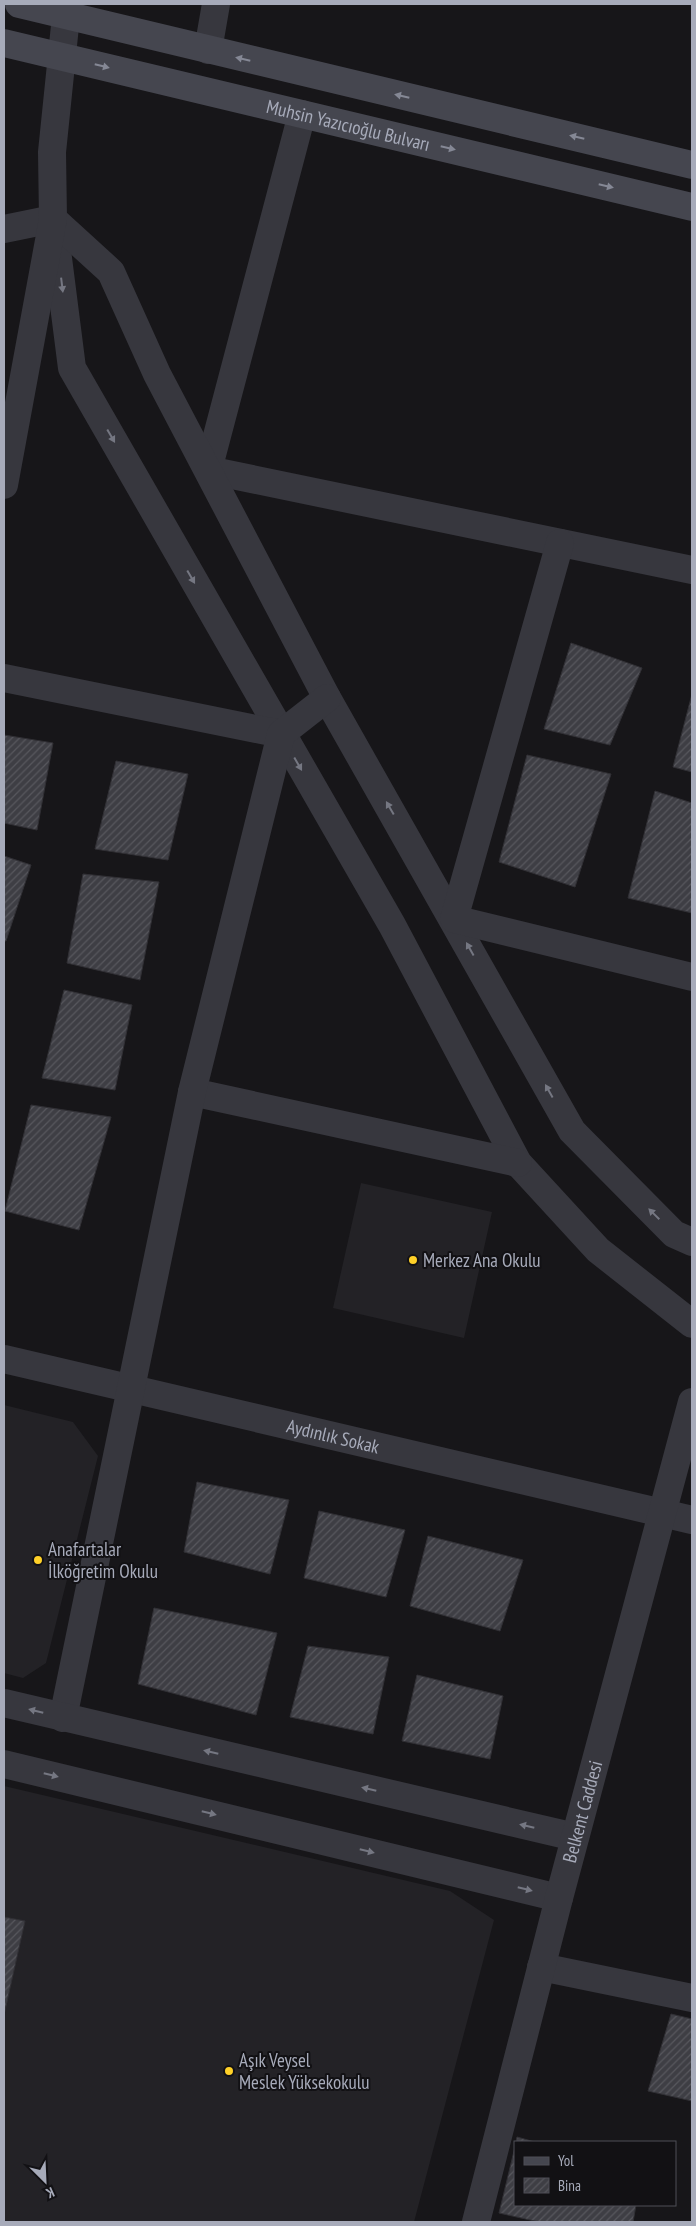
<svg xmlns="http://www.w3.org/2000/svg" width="696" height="2226" font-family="'PT Sans Narrow',sans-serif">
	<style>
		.built { fill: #232226 }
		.building { fill: url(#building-hatch); stroke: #313035 }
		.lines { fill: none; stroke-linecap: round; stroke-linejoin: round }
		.minor { stroke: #37373e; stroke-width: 28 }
		.tertiary { stroke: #37373e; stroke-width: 28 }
		.secondary { stroke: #45464f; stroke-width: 28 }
		.oneway { fill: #858895 }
		.oneway2 { fill: #757782 }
		.poi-dot { fill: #ffd128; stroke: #121114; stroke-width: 2 }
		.labels { text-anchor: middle; stroke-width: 4; stroke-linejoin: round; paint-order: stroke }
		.street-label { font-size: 19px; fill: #a7abba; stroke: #121114 }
		.poi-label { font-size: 19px; fill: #a7abba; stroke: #121114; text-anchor: start }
	</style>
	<defs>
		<pattern id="building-hatch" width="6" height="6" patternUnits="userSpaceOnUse" patternTransform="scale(1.25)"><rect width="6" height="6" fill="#3e3e44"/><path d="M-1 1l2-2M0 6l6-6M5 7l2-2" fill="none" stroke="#57575d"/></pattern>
	</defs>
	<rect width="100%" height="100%" fill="#171619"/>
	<path class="built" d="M 361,1183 L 492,1212 L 464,1338 L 333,1308 Z
		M 4,1405 L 73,1422 L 98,1456 L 46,1663 L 23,1678 L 4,1673 Z
		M 4,1786 L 450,1891 L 494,1920 L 414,2222 L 4,2222 Z"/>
	<path class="building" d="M 571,643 L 642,668 L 610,745 L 544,729 Z
		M 692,694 L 692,772 L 673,767 Z
		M 4,735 L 53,743 L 37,830 L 4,823 Z
		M 527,755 L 611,774 L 575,887 L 499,862 Z
		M 116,761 L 188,774 L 168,860 L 95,849 Z
		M 655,791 L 692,803 L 692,913 L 628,898 Z
		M 4,856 L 31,865 L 6,941 L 4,941 Z
		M 83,874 L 159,882 L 140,980 L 67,963 Z
		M 64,990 L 132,1005 L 115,1090 L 42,1078 Z
		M 31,1105 L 111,1117 L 79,1230 L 5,1211 Z
		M 197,1482 L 289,1500 L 270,1574 L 184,1552 Z
		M 319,1511 L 405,1530 L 386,1597 L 304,1578 Z
		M 428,1536 L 523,1560 L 500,1631 L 410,1606 Z
		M 154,1608 L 277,1633 L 256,1715 L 138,1684 Z
		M 308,1646 L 389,1657 L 373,1734 L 290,1717 Z
		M 417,1675 L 503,1696 L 490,1759 L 402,1741 Z
		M 4,1917 L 25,1921 L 4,2015 Z
		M 671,2014 L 692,2019 L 692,2101 L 648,2091 Z
		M 517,2137 L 535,2142 L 516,2142 Z
		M 515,2147 L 515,2205 L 636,2205 L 633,2222 L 539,2222 L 499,2213 Z"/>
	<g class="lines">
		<g class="minor">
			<path d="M 208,50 L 216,4"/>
			<path d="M 302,114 L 208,470 L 692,570"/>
			<path d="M 53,219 L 72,368 L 392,925 L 518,1163 L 598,1250 L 692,1324"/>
			<path d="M 53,219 L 111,272 L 157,374 L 327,698 L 572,1131 L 674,1234 L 692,1242"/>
			<path d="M 4,229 L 53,219"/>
			<path d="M 4,485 L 53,219 L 52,152 L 66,16"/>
			<path d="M 560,543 L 454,919 L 692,977"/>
			<path d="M 4,678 L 281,734"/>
			<path d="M 192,1092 L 518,1163"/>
			<path id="s1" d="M 4,1359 L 692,1520"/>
			<path d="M 63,1718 L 192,1092 L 281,734 L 327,698"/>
			<path d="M 541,1967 L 692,1998"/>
		</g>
		<g class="tertiary">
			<path d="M 4,1703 L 575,1837"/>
			<path d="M 4,1764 L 559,1898"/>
			<path id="s2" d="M 476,2222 L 559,1898 L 692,1402"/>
		</g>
		<g class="secondary">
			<path d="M 19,4 L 692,165"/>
			<path id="s3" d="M 4,43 L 692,207"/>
		</g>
	</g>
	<defs><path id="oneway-solid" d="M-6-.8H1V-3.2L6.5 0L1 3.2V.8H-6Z" transform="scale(1.25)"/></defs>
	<g class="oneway">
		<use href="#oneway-solid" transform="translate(243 59) rotate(-167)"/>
		<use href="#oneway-solid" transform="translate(102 66) rotate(14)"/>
		<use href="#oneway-solid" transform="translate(402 96) rotate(-167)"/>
		<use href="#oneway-solid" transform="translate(577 137) rotate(-167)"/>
		<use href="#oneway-solid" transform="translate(448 148) rotate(13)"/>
		<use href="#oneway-solid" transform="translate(606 186) rotate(13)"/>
	</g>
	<g class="oneway2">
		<use href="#oneway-solid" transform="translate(62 285) rotate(83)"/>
		<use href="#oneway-solid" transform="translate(111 436) rotate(60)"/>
		<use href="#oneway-solid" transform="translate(191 577) rotate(60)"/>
		<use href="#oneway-solid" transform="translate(298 764) rotate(60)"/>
		<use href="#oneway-solid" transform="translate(390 808) rotate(-120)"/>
		<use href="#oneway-solid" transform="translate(470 949) rotate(-119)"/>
		<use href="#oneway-solid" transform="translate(549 1091) rotate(-119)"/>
		<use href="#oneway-solid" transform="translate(654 1214) rotate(-135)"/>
		<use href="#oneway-solid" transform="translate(36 1711) rotate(-166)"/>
		<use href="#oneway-solid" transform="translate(211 1752) rotate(-167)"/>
		<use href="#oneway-solid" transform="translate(51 1775) rotate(14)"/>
		<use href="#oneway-solid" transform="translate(369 1789) rotate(-167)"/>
		<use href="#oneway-solid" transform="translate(209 1813) rotate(14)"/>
		<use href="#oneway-solid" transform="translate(527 1826) rotate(-167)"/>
		<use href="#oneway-solid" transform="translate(367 1851) rotate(14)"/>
		<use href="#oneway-solid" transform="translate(525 1889) rotate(14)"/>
	</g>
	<g class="poi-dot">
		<circle cx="413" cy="1260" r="5"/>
		<circle cx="38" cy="1560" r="5"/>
		<circle cx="229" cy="2071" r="5"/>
	</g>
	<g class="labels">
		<g class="street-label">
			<text dy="7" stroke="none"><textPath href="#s3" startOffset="354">Muhsin Yazıcıoğlu Bulvarı</textPath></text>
			<text dy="7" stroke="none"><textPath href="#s1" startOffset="338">Aydınlık Sokak</textPath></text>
			<text dy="7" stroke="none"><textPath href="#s2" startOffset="424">Belkent Caddesi</textPath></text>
		</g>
		<g class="poi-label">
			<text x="423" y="1267">Merkez Ana Okulu</text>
			<text x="48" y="1556">Anafartalar<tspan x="48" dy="22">İlköğretim Okulu</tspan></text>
			<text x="239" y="2067">Aşık Veysel<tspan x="239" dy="22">Meslek Yüksekokulu</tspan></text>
		</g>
	</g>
	<rect width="696" height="2226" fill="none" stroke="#a7abba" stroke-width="10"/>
	<rect x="514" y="2141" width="162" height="65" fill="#121114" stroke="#4e4f56"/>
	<rect x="524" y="2157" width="25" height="8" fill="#45464f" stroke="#4e4f56"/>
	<text x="558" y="2166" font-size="15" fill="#a7abba">Yol</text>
	<rect x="524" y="2178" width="25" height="15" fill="url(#building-hatch)" stroke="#4e4f56"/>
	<text x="558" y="2191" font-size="15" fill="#a7abba">Bina</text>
	<g transform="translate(45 2181) rotate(156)" stroke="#121114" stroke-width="4" paint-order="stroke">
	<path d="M0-4L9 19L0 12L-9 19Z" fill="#a7abba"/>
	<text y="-8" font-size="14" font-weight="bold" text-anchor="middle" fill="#a7abba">K</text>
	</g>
</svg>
